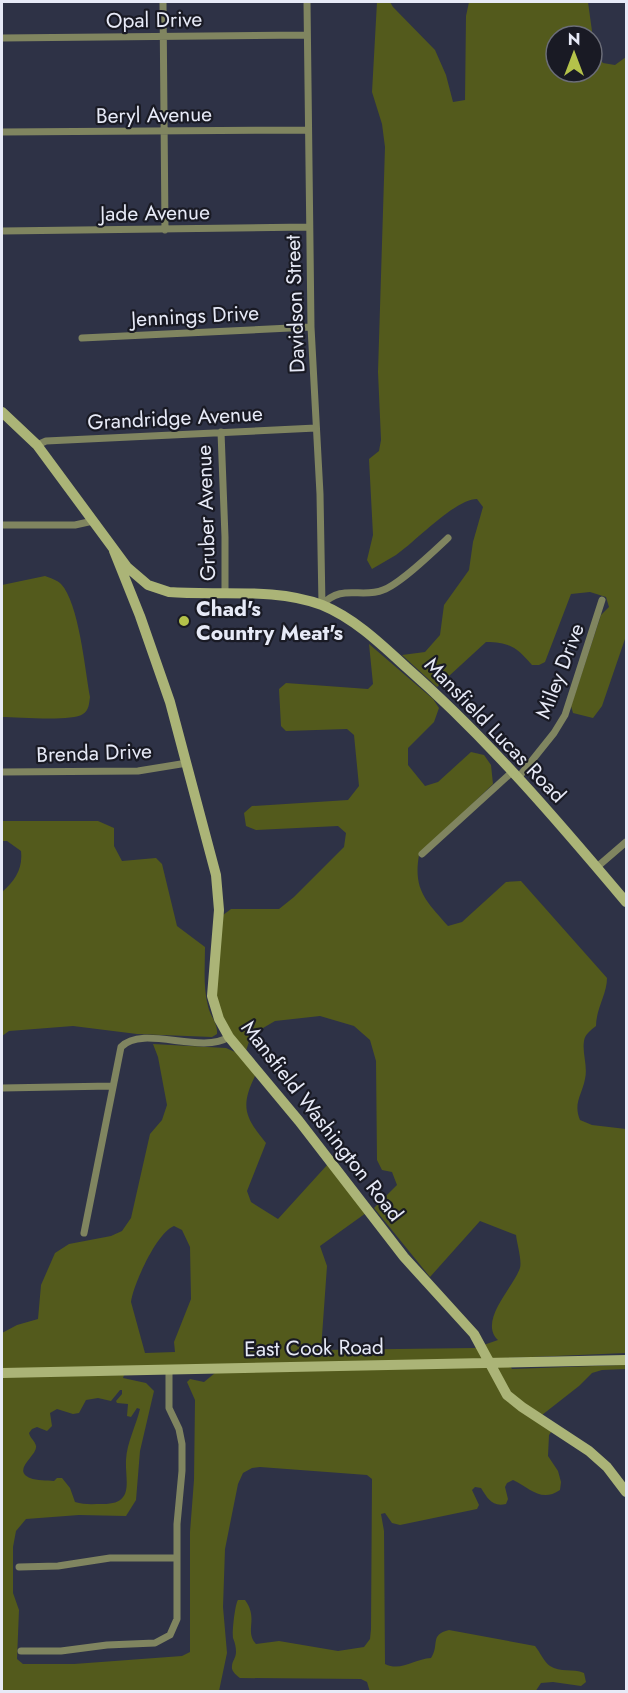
<svg xmlns="http://www.w3.org/2000/svg" width="628" height="1693" font-family="Jost,sans-serif">
	<style>
		.green { fill: #535a1c; fill-rule: evenodd }
		.lines { fill: none; stroke-linecap: round; stroke-linejoin: round }
		.street { stroke: #808560; stroke-width: 7 }
		.secondary { stroke: #abb477; stroke-width: 10 }
		.poi-dot { fill: #b4c24a; stroke: #191a24; stroke-width: 2 }
		.labels { text-anchor: middle; stroke-width: 4.5; stroke-linejoin: round; paint-order: stroke }
		.street-label { font-size: 21px; fill: #e7eaf7; stroke: #191a24 }
		.poi-label { font-size: 21px; font-weight: bold; fill: #e7eaf7; stroke: #191a24; text-anchor: start }
	</style>
	<rect width="100%" height="100%" fill="#2e3246"/>
	<path class="green" d="M 377,2 L 390,2 L 393,7 L 435,50 L 446,75 L 453,102 L 465,100 L 466,16 L 469,2 L 588,2 L 595,53 L 603,63 L 615,65 L 626,57 L 626,636 L 602,706 L 593,718 L 573,713 L 571,706 L 601,615 L 609,607 L 606,597 L 590,592 L 571,594 L 545,662 L 539,665 L 532,665 C 517,648 510,642 486,642 L 437,687 L 402,655 L 425,652 L 440,635 L 444,605 L 469,570 L 473,542 L 483,507 L 477,499 C 455,499 415,542 396,555 C 388,560 380,564 372,569 L 367,560 L 373,535 L 369,459 L 379,451 L 381,440 L 378,372 L 385,147 L 382,124 L 372,92 ZM 556,36 L 592,36 L 592,72 L 556,72 Z
		M 45,576 C 50,578 57,580 61,584 C 79,603 85,670 90,697 C 89,704 89,710 83,714 C 72,722 17,717 2,717 L 2,585 Z
		M 369,644 L 433,699 L 439,708 L 434,722 L 408,748 L 408,765 L 425,786 L 438,782 L 471,752 L 484,755 L 491,765 L 493,784 L 419,855 C 413,890 426,901 448,926 L 462,922 L 506,882 L 521,881 L 607,978 C 607,994 596,1009 596,1026 C 591,1030 585,1034 584,1041 C 582,1053 588,1066 585,1079 C 582,1095 573,1103 580,1120 L 592,1125 L 626,1129 L 626,1353 L 505,1358 L 512,1369 L 622,1365 L 626,1365 L 626,1369 L 602,1370 L 592,1373 L 579,1386 L 542,1415 L 552,1431 L 549,1435 L 548,1456 L 558,1471 L 561,1482 L 560,1490 C 541,1503 530,1488 513,1480 L 507,1483 L 505,1487 L 508,1499 L 506,1504 C 492,1507 488,1499 481,1488 L 475,1487 L 472,1490 L 479,1505 L 477,1509 L 400,1525 L 392,1523 L 385,1513 L 381,1514 L 384,1531 L 385,1664 C 401,1672 414,1659 431,1658 C 440,1644 429,1635 449,1630 L 535,1646 C 540,1652 544,1662 550,1666 C 560,1673 573,1668 584,1673 L 586,1682 L 581,1686 L 553,1682 L 541,1683 L 535,1692 L 370,1692 L 367,1682 L 361,1679 L 240,1678 C 236,1675 231,1671 232,1666 C 232,1661 236,1658 236,1652 C 236,1647 235,1643 233,1638 C 232,1632 235,1604 238,1600 L 245,1600 C 259,1619 244,1631 256,1644 L 279,1641 L 338,1651 L 364,1647 L 370,1639 L 371,1629 L 372,1479 L 367,1475 L 260,1467 L 252,1468 L 243,1473 L 238,1484 L 225,1549 L 223,1607 L 227,1653 L 219,1691 L 2,1691 L 2,1377 L 124,1375 L 123,1378 L 146,1383 L 154,1391 L 140,1451 L 136,1500 L 126,1516 L 79,1515 L 26,1519 L 16,1531 L 13,1547 L 13,1593 L 19,1610 L 17,1659 L 23,1664 L 74,1664 L 182,1656 L 190,1652 L 190,1532 L 194,1480 L 195,1400 L 187,1382 L 190,1379 L 204,1382 L 215,1373 L 2,1370 L 2,1333 L 17,1325 L 38,1319 L 41,1285 L 55,1253 L 69,1244 L 111,1236 L 122,1231 L 131,1218 L 150,1134 L 162,1120 L 167,1105 L 158,1057 L 153,1044 L 226,1048 L 244,1056 L 255,1076 C 240,1107 245,1117 266,1143 L 247,1191 L 251,1202 L 278,1219 L 328,1164 L 366,1213 L 320,1246 L 327,1266 L 321,1350 L 475,1348 L 498,1340 C 478,1321 513,1288 520,1268 C 522,1260 517,1244 516,1235 L 480,1221 L 430,1277 L 374,1208 L 397,1185 L 392,1172 L 382,1170 L 377,1160 L 376,1061 L 370,1040 L 354,1026 L 320,1016 L 275,1021 L 251,1035 L 246,1051 C 236,1039 225,1027 219,1012 C 210,989 220,941 223,915 L 231,909 L 279,909 L 294,897 L 344,847 L 346,833 L 338,826 L 256,830 L 246,826 L 244,813 L 252,806 L 348,800 L 359,786 L 354,735 L 347,729 L 286,731 L 281,726 L 279,689 L 286,683 L 368,689 L 373,684 ZM 174,1226 L 182,1230 L 190,1247 L 191,1299 L 174,1342 L 175,1352 L 145,1353 L 131,1302 C 133,1285 157,1232 174,1226 ZM 120,1390 L 122,1390 L 122,1394 L 116,1401 L 117,1403 L 128,1404 L 127,1416 L 131,1417 L 137,1408 L 140,1409 C 136,1426 127,1442 126,1460 C 125,1481 135,1504 103,1504 C 93,1504 84,1505 75,1502 L 70,1488 L 62,1478 L 57,1478 L 54,1481 C 47,1480 37,1481 30,1478 C 11,1470 38,1455 36,1446 C 35,1441 30,1438 29,1433 L 32,1429 L 37,1427 L 47,1431 L 52,1426 L 50,1413 L 57,1409 L 73,1414 L 79,1413 L 86,1400 L 98,1398 L 111,1401 Z
		M 2,821 L 98,821 L 114,828 L 114,846 L 122,861 L 156,858 L 162,864 L 177,926 L 205,947 C 205,966 203,987 208,1006 C 210,1016 218,1023 217,1034 L 212,1037 L 137,1034 L 73,1026 L 9,1031 L 2,1036 L 2,892 C 15,881 23,869 21,851 L 7,841 L 2,841 Z"/>
	<g class="lines">
		<path class="street" d="M 163,2 L 165,230
			M 307,2 L 311,327 L 320,494 L 322,605
			M 2,38 L 307,35
			M 2,132 L 308,130
			M 2,231 L 308,227
			M 82,338 L 311,327
			M 221,432 L 225,537 L 225,593
			M 37,445 L 46,441 L 316,428
			M 2,525 L 75,525 L 93,521
			M 322,605 C 342,583 361,599 383,590 C 400,584 433,552 448,538
			M 2,772 L 138,771 L 187,763
			M 518,778 L 554,733 L 565,715 L 602,600
			M 422,854 L 512,772
			M 597,867 L 626,842
			M 2,1088 L 112,1086
			M 84,1233 L 121,1047 C 143,1024 200,1055 229,1037
			M 19,1567 L 58,1566 L 110,1558 L 176,1558
			M 21,1651 L 61,1651 L 107,1645 L 155,1643 L 170,1635 L 177,1619 L 177,1524 L 182,1471 L 182,1444 L 179,1429 L 169,1408 L 169,1370"/>
		<path class="secondary" d="M 2,412 L 37,445 L 127,567 L 148,585 L 169,592 C 219,596 274,587 322,605 C 354,618 381,644 406,667 C 487,738 557,820 626,902
			M 114,551 L 140,616 L 170,702 L 216,875 L 219,910 L 212,996 L 219,1019 L 229,1037 L 299,1121 L 404,1257 L 474,1334 L 507,1395 L 522,1407 L 589,1451 L 607,1467 L 626,1492
			M 2,1373 L 626,1360"/>
	</g>
	<circle class="poi-dot" cx="184" cy="621" r="6"/>
	<g class="labels">
		<g class="street-label">
			<text transform="translate(154 20) rotate(-1)" y="7">Opal Drive</text>
			<text transform="translate(154 115) rotate(-1)" y="7">Beryl Avenue</text>
			<text transform="translate(155 213) rotate(-1)" y="7">Jade Avenue</text>
			<text transform="translate(295 304) rotate(-92)" y="7">Davidson Street</text>
			<text transform="translate(195 316) rotate(-3)" y="7">Jennings Drive</text>
			<text transform="translate(175 418) rotate(-3)" y="7">Grandridge Avenue</text>
			<text transform="translate(206 513) rotate(-92)" y="7">Gruber Avenue</text>
			<text transform="translate(560 671) rotate(-69)" y="7">Miley Drive</text>
			<text transform="translate(495 730) rotate(46)" y="7">Mansfield Lucas Road</text>
			<text transform="translate(94 753) rotate(-2)" y="7">Brenda Drive</text>
			<text transform="translate(322 1121) rotate(52)" y="7">Mansfield Washington Road</text>
			<text transform="translate(314 1348) rotate(-1)" y="7">East Cook Road</text>
		</g>
		<g class="poi-label">
			<text x="196" y="616">Chad's<tspan x="196" dy="24">Country Meat's</tspan></text>
		</g>
	</g>
	<rect width="628" height="1693" fill="none" stroke="#e7eaf7" stroke-width="6"/>
	<g transform="translate(574 54)"><circle r="28" fill="#191a24" stroke="#6b6d78" stroke-width="1.5"/>
	<path d="M0-4.5L10 22L0 15L-10 22Z" fill="#b4c24a"/>
	<text y="-9" font-size="16" font-weight="bold" text-anchor="middle" fill="#e7eaf7">N</text>
	</g>
</svg>
